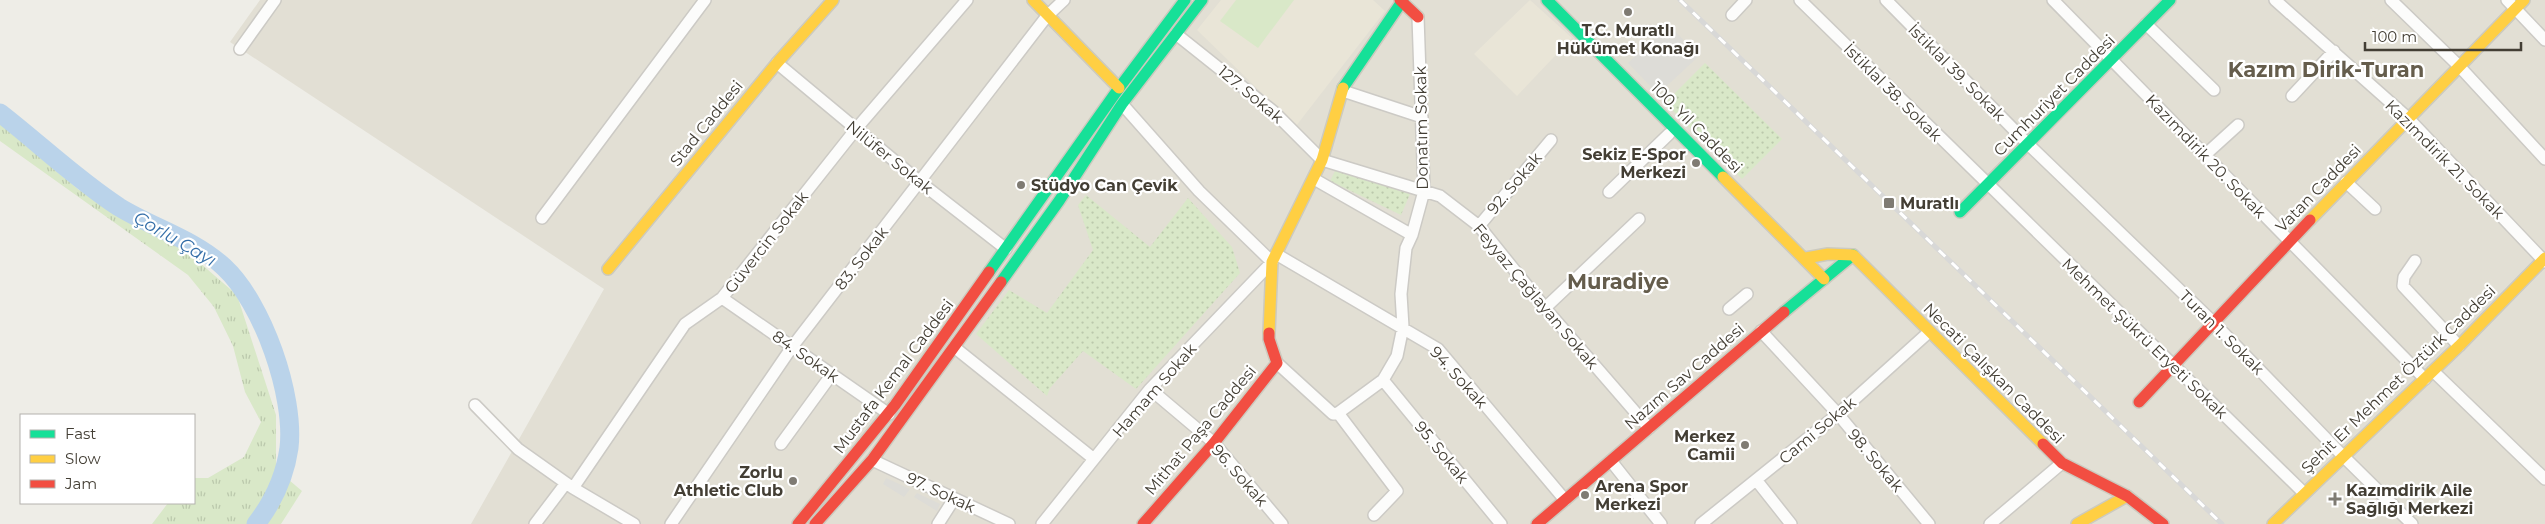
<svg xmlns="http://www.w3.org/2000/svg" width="2545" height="524" font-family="Montserrat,sans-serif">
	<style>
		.residential { fill: #e2dfd4 }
		.education { fill: #e9e5d7 }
		.grass { fill: url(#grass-tufts) }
		.park { fill: url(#park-dots) }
		.pitch { fill: #d9e8c8 }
		.parking { fill: #dddcd7 }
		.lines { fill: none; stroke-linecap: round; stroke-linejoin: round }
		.river { stroke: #bad3ea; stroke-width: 19 }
		.street-casing { stroke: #cccac5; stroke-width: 14 }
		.fast-casing { stroke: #cccabf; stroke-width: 14 }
		.slow-casing { stroke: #cccabf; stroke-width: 14 }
		.jam-casing { stroke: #cccabf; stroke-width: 14 }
		.street { stroke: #fcfcfb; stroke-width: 11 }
		.fast { stroke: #16e098; stroke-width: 11 }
		.slow { stroke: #ffcf43; stroke-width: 11 }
		.jam { stroke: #f24e42; stroke-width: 11 }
		.rail-casing { stroke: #d8d8d7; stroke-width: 5 }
		.rail { stroke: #fff; stroke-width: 3; stroke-dasharray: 9; stroke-linecap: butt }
		.poi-dot { fill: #7f7b73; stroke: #fff; stroke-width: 2 }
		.labels { text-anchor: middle; stroke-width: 4.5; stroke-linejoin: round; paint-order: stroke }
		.poi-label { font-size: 16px; font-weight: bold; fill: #433e34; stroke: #fff; text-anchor: start }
		.street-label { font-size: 16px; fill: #433e34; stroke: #fff }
		.water-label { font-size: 18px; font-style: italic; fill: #346ea8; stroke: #fff }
		.district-label { font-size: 21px; font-weight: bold; fill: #655d4c; stroke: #fff }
	</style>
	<defs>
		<pattern id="grass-tufts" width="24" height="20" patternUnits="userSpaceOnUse" patternTransform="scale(1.25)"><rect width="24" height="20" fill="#d9e8c8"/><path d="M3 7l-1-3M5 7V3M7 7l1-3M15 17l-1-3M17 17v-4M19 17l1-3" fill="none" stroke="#bbc8ac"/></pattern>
		<pattern id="park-dots" width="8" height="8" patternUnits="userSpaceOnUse" patternTransform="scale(1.25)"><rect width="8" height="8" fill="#d9e8c8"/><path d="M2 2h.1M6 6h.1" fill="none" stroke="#bbc8ac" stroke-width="1.8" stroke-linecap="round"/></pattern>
	</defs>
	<rect width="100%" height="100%" fill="#eeede7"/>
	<path class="residential" d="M 260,0 L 2545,0 L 2545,524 L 471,524 L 604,289 L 230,42 Z"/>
	<path class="education" d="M 1221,0 L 1373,0 L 1385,11 L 1296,126 L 1197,30 Z
		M 1530,0 L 1572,38 L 1517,96 L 1474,54 Z"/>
	<path class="grass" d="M 0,124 L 79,190 L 177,243 L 237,295 L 276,415 L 276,469 L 302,491 L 281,524 L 152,524 L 168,503 L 194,503 L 194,478 L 208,478 L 244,457 L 261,422 L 245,392 L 233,346 L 214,307 L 188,275 L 0,141 Z"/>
	<path class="park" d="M 1705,63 L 1782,139 L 1742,179 L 1665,103 Z
		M 1337,167 L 1410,194 L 1401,215 L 1330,181 Z
		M 1086,195 L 1150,247 L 1188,198 L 1232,247 L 1240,273 L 1136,389 L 1083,351 L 1050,388 L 1047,396 L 976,334 L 1009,290 L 1047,313 L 1093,250 L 1078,205 Z"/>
	<path class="pitch" d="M 1236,0 L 1294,0 L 1258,48 L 1220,21 Z"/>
	<path class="parking" d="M 1669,25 L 1699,56 L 1658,94 L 1628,63 Z
		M 886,478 L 910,489 L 904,497 L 883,484 Z
		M 917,493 L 940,504 L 937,511 L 914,497 Z"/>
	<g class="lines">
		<path class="river" d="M 0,113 C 40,144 76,179 119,207 C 153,228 194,239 224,267 C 263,303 295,396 289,448 C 285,476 273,502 256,524"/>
		<g class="street-casing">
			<path id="street" d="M 1800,0 L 2304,493
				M 1886,0 L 2028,144 L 2214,323 L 2343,456 L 2412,524
				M 2053,0 L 2425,379
				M 2275,0 L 2408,118 L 2545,262
				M 2391,0 L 2459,66 L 2545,159
				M 2507,0 L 2545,40
				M 1732,15 L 1746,0
				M 2146,24 L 2214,90
				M 1176,34 L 1274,112 L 1322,160 L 1440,196 L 1479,226 L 1545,308 L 1649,428
				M 240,49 L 275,0
				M 777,63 L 920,182 L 1006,249
				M 1343,91 L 1422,117
				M 2292,96 L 2334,51
				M 2206,154 L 2238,125
				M 1314,179 L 1412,235
				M 2346,182 L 2375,209
				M 1609,192 L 1669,134
				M 542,218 L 705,0
				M 1479,226 L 1551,140
				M 1276,254 L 1438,349 L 1565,500
				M 2415,261 L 2404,277 L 2403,286 L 2459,346
				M 722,298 L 889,414
				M 1545,308 L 1639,219
				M 1729,309 L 1747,294
				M 1761,331 L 1838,414 L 1929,524
				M 954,347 L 1094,459
				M 1277,363 L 1333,414 L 1338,413 L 1383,380 L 1397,356 L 1403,327 L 1401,294 L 1406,248 L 1412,235 L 1424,191 L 1418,17
				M 2433,371 L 2545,479
				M 1383,380 L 1501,524
				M 1150,389 L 1214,443 L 1282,524
				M 475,405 L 518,449 L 573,488 L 634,524
				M 1338,413 L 1397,491 L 1374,515
				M 781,444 L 832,374
				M 872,460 L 1009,524
				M 1611,461 L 1661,524
				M 1757,481 L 1791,524
				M 573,488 L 685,324 L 722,298 L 856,129 L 967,0
				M 535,524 L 566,483
				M 671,524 L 792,347 L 1047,16 L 1064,0
				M 938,524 L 954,499
				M 1042,524 L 1150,389 L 1272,262 L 1199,191 L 1122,104
				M 1701,524 L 1838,414 L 1929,332
				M 1990,524 L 2062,463"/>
		</g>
		<g class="fast-casing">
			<path id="fast" d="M 1547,0 L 1723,177
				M 1343,88 L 1403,0
				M 1960,212 L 2170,0
				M 989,272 L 1119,88 L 1185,0
				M 1001,282 L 1059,201 L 1122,104 L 1202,0
				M 1784,312 L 1853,255"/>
		</g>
		<g class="slow-casing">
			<path id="slow" d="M 1033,0 L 1119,88
				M 1723,177 L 1824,279
				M 2310,220 L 2524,0
				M 1806,258 L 1828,254 L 1853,255 L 2043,444
				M 608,269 L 777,63 L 833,0
				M 1269,333 L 1272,262 L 1322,160 L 1343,88
				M 2077,524 L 2127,496
				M 2273,524 L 2459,346 L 2545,258"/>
		</g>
		<g class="jam-casing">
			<path id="jam" d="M 1400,0 L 1418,17
				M 2139,402 L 2310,220
				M 2043,444 L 2062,463 L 2127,496 L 2163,524
				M 798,524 L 895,405 L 989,272
				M 815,524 L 872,460 L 1001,282
				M 1143,524 L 1214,443 L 1277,363 L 1269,339 L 1269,333
				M 1537,524 L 1784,312"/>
		</g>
		<use href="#street" class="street"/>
		<use href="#fast" class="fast"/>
		<use href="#slow" class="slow"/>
		<use href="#jam" class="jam"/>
		<g class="rail-casing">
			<path id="rail" d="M 1680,0 L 2222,524"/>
		</g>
		<use href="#rail" class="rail"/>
	</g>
	<g class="poi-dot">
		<circle cx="1628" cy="12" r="5"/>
		<circle cx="1696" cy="163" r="5"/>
		<circle cx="1021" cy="185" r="5"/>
		<rect x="1883" y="197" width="12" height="12" rx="2.5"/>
		<circle cx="1745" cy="445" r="5"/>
		<circle cx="793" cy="481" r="5"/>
		<circle cx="1585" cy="495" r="5"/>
		<path d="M2332.5 491.5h5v5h5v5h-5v5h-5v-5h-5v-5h5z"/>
	</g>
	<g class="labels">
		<g class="poi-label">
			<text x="1628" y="36" text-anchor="middle">T.C. Muratlı<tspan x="1628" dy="18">Hükümet Konağı</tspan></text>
			<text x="1686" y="160" text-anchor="end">Sekiz E-Spor<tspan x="1686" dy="18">Merkezi</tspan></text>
			<text x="1031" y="191">Stüdyo Can Çevik</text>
			<text x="1900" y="209">Muratlı</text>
			<text x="1735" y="442" text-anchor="end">Merkez<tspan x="1735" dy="18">Camii</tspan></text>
			<text x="783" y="478" text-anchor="end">Zorlu<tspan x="783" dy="18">Athletic Club</tspan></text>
			<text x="1595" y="492">Arena Spor<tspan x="1595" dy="18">Merkezi</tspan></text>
			<text x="2346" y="496">Kazımdirik Aile<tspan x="2346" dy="18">Sağlığı Merkezi</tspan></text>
		</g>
		<g class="street-label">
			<text transform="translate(1957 72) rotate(45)" y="6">İstiklal 39. Sokak</text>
			<text transform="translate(1893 92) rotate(45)" y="6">İstiklal 38. Sokak</text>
			<text transform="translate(1251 94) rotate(40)" y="6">127. Sokak</text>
			<text transform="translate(2054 95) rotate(-45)" y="6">Cumhuriyet Caddesi</text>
			<text transform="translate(706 123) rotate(-51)" y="6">Stad Caddesi</text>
			<text transform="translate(1697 127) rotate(45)" y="6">100. Yıl Caddesi</text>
			<text transform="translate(1421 128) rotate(-91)" y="6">Donatım Sokak</text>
			<text transform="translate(2206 156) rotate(46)" y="6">Kazımdirik 20. Sokak</text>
			<text transform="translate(890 157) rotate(39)" y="6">Nilüfer Sokak</text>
			<text transform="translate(2445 159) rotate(45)" y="6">Kazımdirik 21. Sokak</text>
			<text transform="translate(1514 183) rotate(-50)" y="6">92. Sokak</text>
			<text transform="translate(2318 188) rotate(-46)" y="6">Vatan Caddesi</text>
			<text transform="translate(766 242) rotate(-52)" y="6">Güvercin Sokak</text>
			<text transform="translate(861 258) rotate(-52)" y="6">83. Sokak</text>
			<text transform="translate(1536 296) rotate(50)" y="6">Feyyaz Çağlayan Sokak</text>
			<text transform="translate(2222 332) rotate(45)" y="6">Turan 1. Sokak</text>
			<text transform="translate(2145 338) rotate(44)" y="6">Mehmet Şükrü Eryeti Sokak</text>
			<text transform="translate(806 356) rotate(35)" y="6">84. Sokak</text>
			<text transform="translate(1994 373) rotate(45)" y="6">Necati Çalışkan Caddesi</text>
			<text transform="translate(893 376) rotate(-53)" y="6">Mustafa Kemal Caddesi</text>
			<text transform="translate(1684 376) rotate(-41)" y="6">Nazım Sav Caddesi</text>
			<text transform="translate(1459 377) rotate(48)" y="6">94. Sokak</text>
			<text transform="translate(2398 379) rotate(-44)" y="6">Şehit Er Mehmet Öztürk Caddesi</text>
			<text transform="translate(1154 390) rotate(-49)" y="6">Hamam Sokak</text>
			<text transform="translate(1200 430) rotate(-50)" y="6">Mithat Paşa Caddesi</text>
			<text transform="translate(1817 430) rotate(-40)" y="6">Cami Sokak</text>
			<text transform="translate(1442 452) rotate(51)" y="6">95. Sokak</text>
			<text transform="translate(1876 460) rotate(50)" y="6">98. Sokak</text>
			<text transform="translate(1240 475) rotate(49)" y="6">96. Sokak</text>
			<text transform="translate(941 492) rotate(25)" y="6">97. Sokak</text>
		</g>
		<g class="water-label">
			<text transform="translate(175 239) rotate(30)" y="6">Çorlu Çayı</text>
		</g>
		<g class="district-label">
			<text x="2326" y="77">Kazım Dirik-Turan</text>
			<text x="1618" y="289">Muradiye</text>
		</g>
	</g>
	<rect x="20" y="414" width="175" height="90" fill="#ffffff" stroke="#b4b2ae"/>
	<rect x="30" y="430" width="25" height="8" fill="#16e098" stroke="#b4b2ae"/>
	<text x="65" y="439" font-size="15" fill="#433e34">Fast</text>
	<rect x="30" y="455" width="25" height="8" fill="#ffcf43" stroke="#b4b2ae"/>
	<text x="65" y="464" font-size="15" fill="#433e34">Slow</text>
	<rect x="30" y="480" width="25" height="8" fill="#f24e42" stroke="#b4b2ae"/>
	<text x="65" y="489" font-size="15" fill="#433e34">Jam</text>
	<path d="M2365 42v8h156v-8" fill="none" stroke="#433e34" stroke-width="2.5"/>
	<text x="2372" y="42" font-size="15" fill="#433e34" stroke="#ffffff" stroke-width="4" paint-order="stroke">100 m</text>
</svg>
